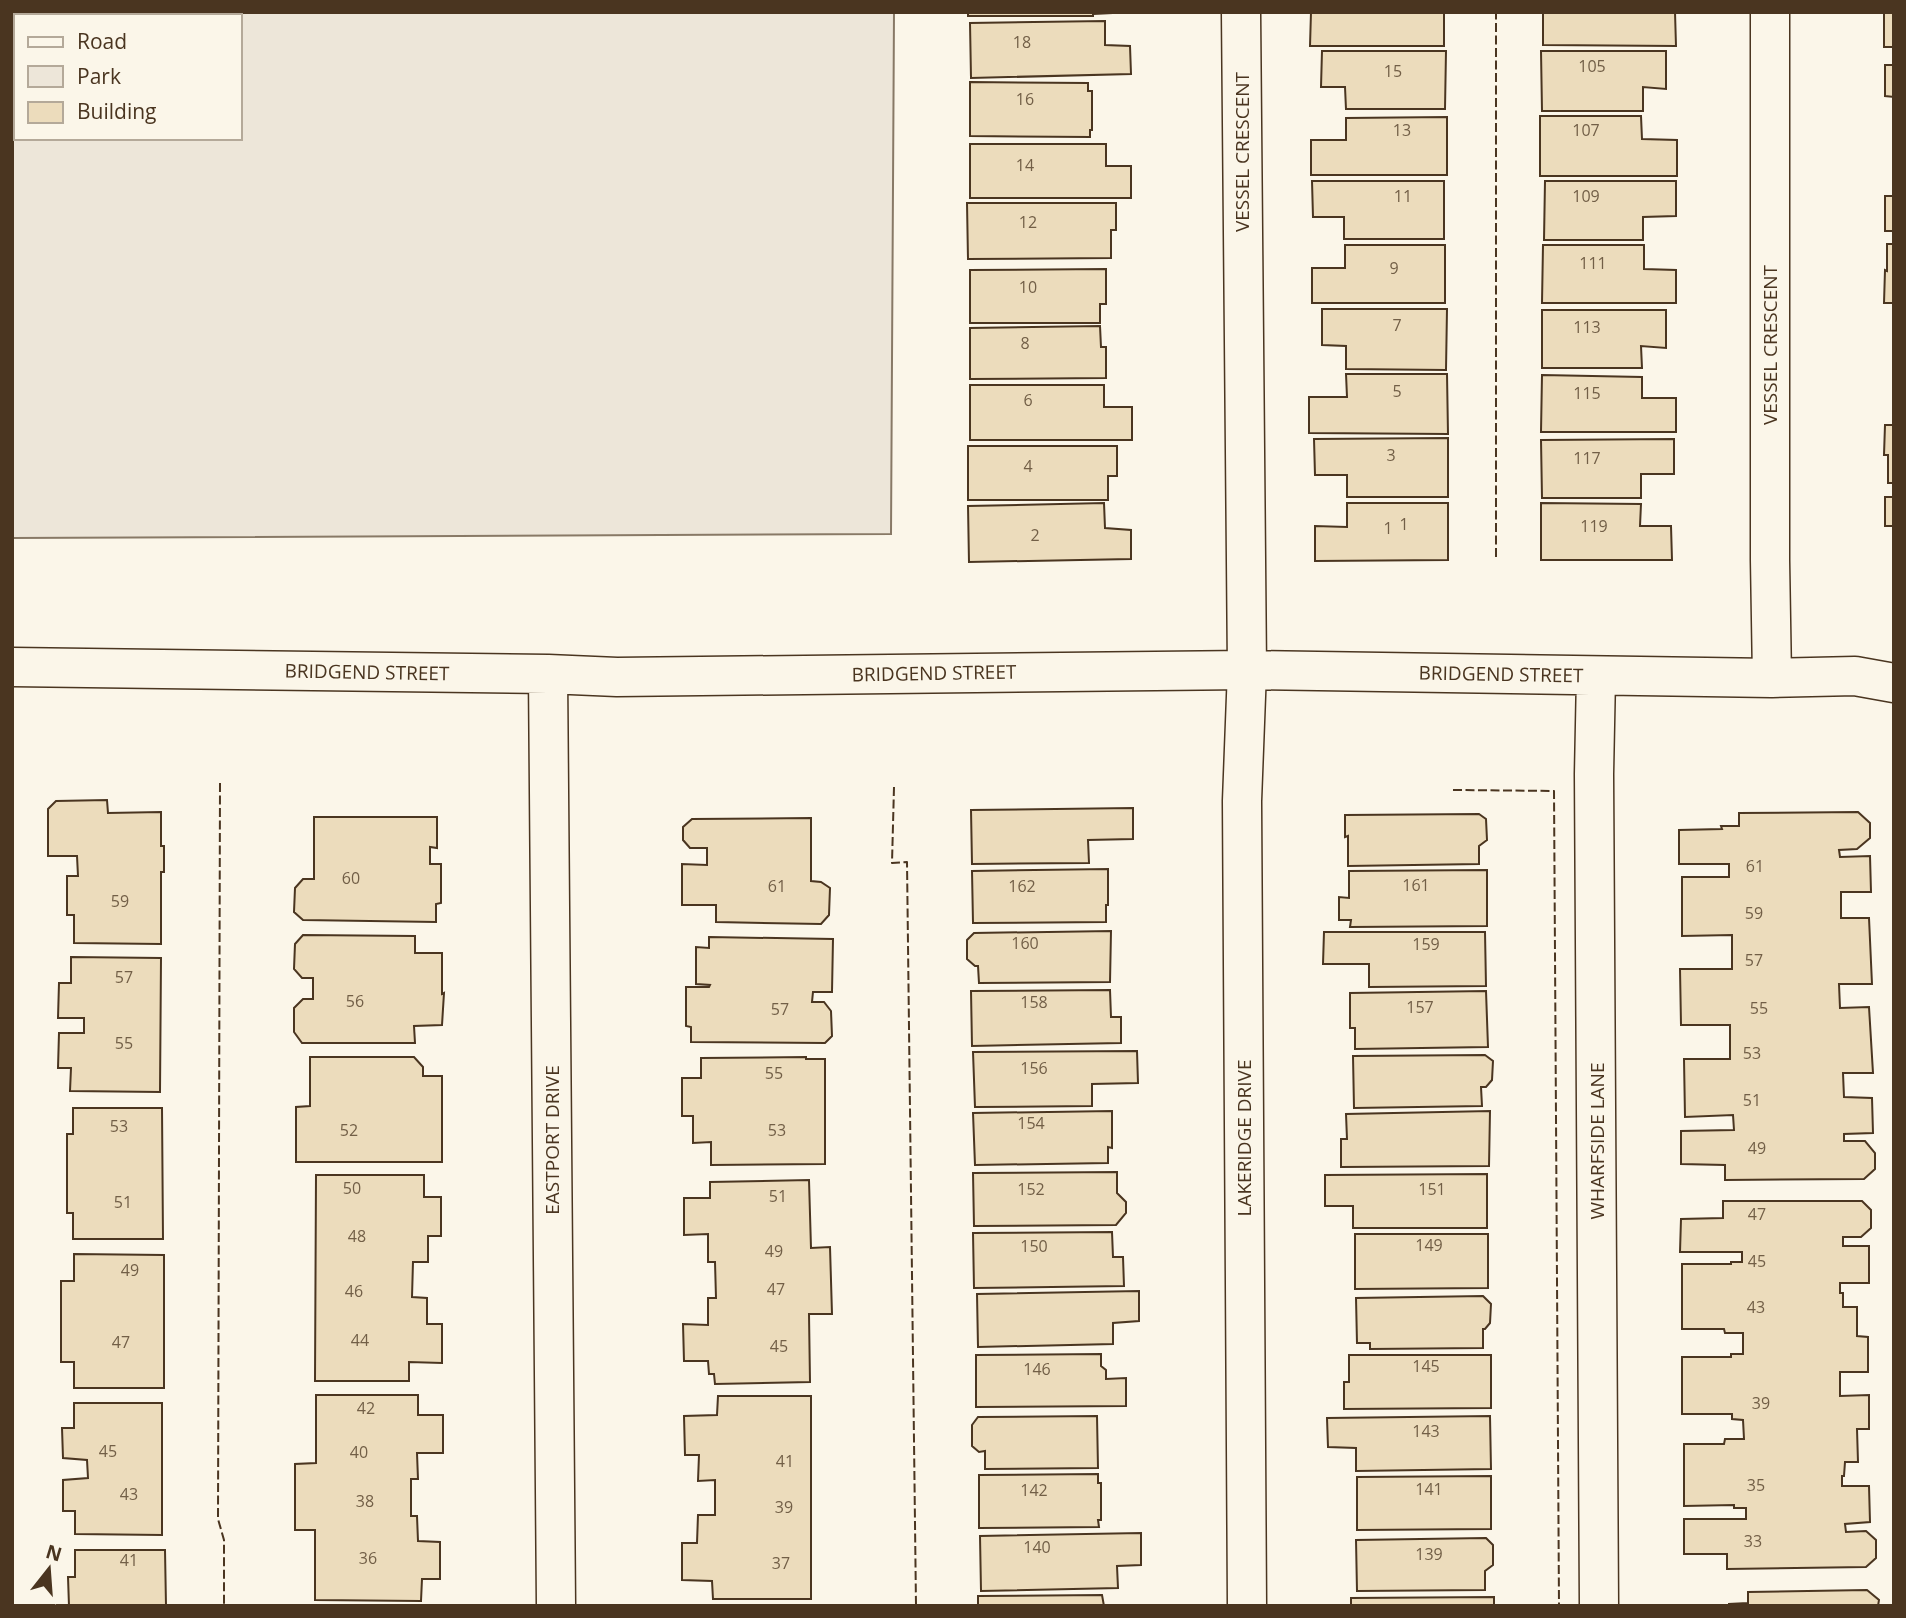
<svg xmlns="http://www.w3.org/2000/svg" width="1906" height="1618" font-family="'Open Sans',sans-serif">
	<style>
		.green { fill: #ede6d9; stroke: #887966; stroke-width: 2; fill-rule: evenodd }
		.building { fill: #ecdcbc; stroke: #4a3520; stroke-width: 2 }
		.lines { fill: none; stroke-linecap: round; stroke-linejoin: round }
		.minor-casing { stroke: #4a3520; stroke-width: 41 }
		.minor { stroke: #fbf6e9; stroke-width: 38 }
		.fence { stroke: #4a3520; stroke-width: 2; stroke-dasharray: 9 3.5; stroke-linecap: butt }
		.labels { text-anchor: middle; stroke-width: 5; stroke-linejoin: round; paint-order: stroke }
		.number-label { font-size: 16px; fill: #725f47 }
		.street-label { font-size: 19px; fill: #4a3520; stroke: #fbf6e9 }
	</style>
	<rect width="100%" height="100%" fill="#fbf6e9"/>
	<path class="green" d="M 12,12 L 894,12 L 891,534 L 12,538 ZM 16,16 L 240,16 L 240,138 L 16,138 Z"/>
	<path class="building" d="M 968,12 L 1112,12 L 1112,13 L 1093,14 L 1093,16 L 968,16 Z
		M 1311,12 L 1444,12 L 1444,46 L 1310,46 Z
		M 1543,12 L 1675,12 L 1676,46 L 1543,45 Z
		M 1884,12 L 1894,12 L 1894,47 L 1884,47 Z
		M 1105,21 L 1105,45 L 1130,46 L 1131,74 L 971,78 L 970,23 Z
		M 1322,51 L 1446,51 L 1445,109 L 1346,109 L 1345,87 L 1321,87 Z
		M 1541,51 L 1666,51 L 1666,89 L 1643,87 L 1643,111 L 1542,111 Z
		M 1885,65 L 1894,65 L 1894,97 L 1885,96 Z
		M 970,82 L 1088,83 L 1088,91 L 1092,91 L 1092,130 L 1090,130 L 1090,137 L 970,136 Z
		M 1540,116 L 1641,116 L 1642,139 L 1677,140 L 1677,176 L 1540,176 Z
		M 1447,117 L 1447,175 L 1311,175 L 1311,140 L 1346,140 L 1346,118 Z
		M 970,144 L 1106,144 L 1106,166 L 1131,166 L 1131,198 L 970,198 Z
		M 1312,181 L 1444,181 L 1444,239 L 1344,239 L 1344,217 L 1313,217 Z
		M 1545,181 L 1676,181 L 1676,216 L 1643,217 L 1643,240 L 1544,240 Z
		M 1885,196 L 1894,196 L 1894,231 L 1885,231 Z
		M 967,203 L 1116,203 L 1116,230 L 1111,230 L 1111,258 L 968,259 Z
		M 1887,244 L 1894,244 L 1894,303 L 1884,303 L 1885,270 L 1887,271 Z
		M 1345,245 L 1445,245 L 1445,303 L 1312,303 L 1312,268 L 1345,268 Z
		M 1543,245 L 1644,245 L 1644,269 L 1676,270 L 1676,303 L 1542,303 Z
		M 1106,269 L 1106,304 L 1100,304 L 1100,323 L 970,323 L 970,270 Z
		M 1322,309 L 1447,309 L 1446,370 L 1346,369 L 1346,346 L 1322,345 Z
		M 1542,310 L 1666,310 L 1666,348 L 1641,346 L 1642,368 L 1542,368 Z
		M 1100,326 L 1101,347 L 1106,347 L 1106,378 L 970,379 L 970,328 Z
		M 1346,374 L 1447,374 L 1448,434 L 1309,433 L 1309,397 L 1347,397 Z
		M 1542,375 L 1642,377 L 1642,398 L 1676,398 L 1676,432 L 1541,432 Z
		M 970,385 L 1104,385 L 1104,407 L 1132,407 L 1132,440 L 970,440 Z
		M 1885,425 L 1894,425 L 1894,483 L 1888,483 L 1888,455 L 1884,455 Z
		M 1448,438 L 1448,497 L 1347,497 L 1347,475 L 1315,475 L 1314,439 Z
		M 1674,439 L 1674,474 L 1641,474 L 1641,498 L 1542,498 L 1541,440 Z
		M 968,446 L 1117,446 L 1117,476 L 1108,476 L 1108,500 L 968,500 Z
		M 1885,497 L 1894,497 L 1894,526 L 1885,526 Z
		M 1104,503 L 1105,528 L 1131,530 L 1131,559 L 969,562 L 968,506 Z
		M 1347,503 L 1448,503 L 1448,560 L 1315,561 L 1315,526 L 1347,527 Z
		M 1541,503 L 1641,504 L 1640,526 L 1671,526 L 1672,560 L 1541,560 Z
		M 107,800 L 108,813 L 161,812 L 161,846 L 164,846 L 164,872 L 161,872 L 161,944 L 74,943 L 74,915 L 67,915 L 67,876 L 78,876 L 77,856 L 48,856 L 48,809 L 56,801 Z
		M 1133,808 L 1133,839 L 1088,840 L 1089,863 L 972,864 L 971,810 Z
		M 1858,812 L 1870,823 L 1870,838 L 1857,849 L 1839,850 L 1840,857 L 1870,856 L 1871,892 L 1841,892 L 1841,918 L 1869,918 L 1872,984 L 1839,984 L 1840,1008 L 1869,1007 L 1873,1073 L 1843,1073 L 1844,1097 L 1872,1098 L 1873,1133 L 1844,1134 L 1844,1141 L 1865,1141 L 1875,1153 L 1875,1169 L 1864,1179 L 1725,1180 L 1725,1165 L 1681,1164 L 1681,1131 L 1734,1130 L 1733,1115 L 1685,1117 L 1684,1059 L 1730,1059 L 1730,1025 L 1681,1025 L 1680,969 L 1732,969 L 1732,935 L 1682,936 L 1682,877 L 1729,877 L 1729,864 L 1679,864 L 1679,830 L 1722,829 L 1721,826 L 1739,826 L 1739,813 Z
		M 1479,814 L 1486,819 L 1487,840 L 1479,846 L 1479,864 L 1348,866 L 1348,836 L 1345,837 L 1345,815 Z
		M 314,817 L 437,817 L 437,848 L 430,847 L 430,864 L 441,864 L 441,903 L 436,904 L 436,922 L 303,920 L 294,912 L 295,888 L 303,879 L 314,879 Z
		M 811,818 L 811,881 L 821,882 L 830,888 L 829,915 L 821,924 L 716,922 L 716,905 L 682,905 L 682,864 L 707,865 L 707,848 L 690,848 L 683,840 L 683,827 L 692,819 Z
		M 1108,869 L 1108,905 L 1106,905 L 1106,922 L 973,923 L 972,871 Z
		M 1487,870 L 1487,926 L 1350,927 L 1351,920 L 1339,920 L 1339,897 L 1349,898 L 1349,871 Z
		M 1111,931 L 1110,982 L 979,983 L 978,966 L 975,966 L 967,959 L 967,940 L 974,933 Z
		M 1324,932 L 1485,932 L 1486,986 L 1369,987 L 1369,964 L 1323,964 Z
		M 303,935 L 415,936 L 415,953 L 442,953 L 442,994 L 444,993 L 442,1025 L 414,1026 L 415,1043 L 302,1043 L 294,1032 L 294,1008 L 303,999 L 313,999 L 313,978 L 302,978 L 294,969 L 295,944 Z
		M 709,937 L 833,939 L 832,992 L 813,992 L 812,1002 L 824,1002 L 831,1011 L 832,1036 L 825,1043 L 691,1042 L 691,1027 L 686,1026 L 686,987 L 709,987 L 710,985 L 696,984 L 696,947 L 709,948 Z
		M 71,957 L 161,958 L 160,1092 L 70,1091 L 71,1068 L 58,1068 L 59,1033 L 84,1033 L 84,1018 L 58,1018 L 59,983 L 71,983 Z
		M 1110,990 L 1111,1017 L 1121,1017 L 1121,1043 L 972,1046 L 971,991 Z
		M 1486,991 L 1488,1047 L 1355,1049 L 1355,1028 L 1350,1028 L 1350,993 Z
		M 1137,1051 L 1138,1083 L 1092,1084 L 1092,1106 L 975,1107 L 973,1052 Z
		M 1485,1055 L 1493,1061 L 1492,1080 L 1486,1087 L 1481,1087 L 1482,1106 L 1354,1108 L 1353,1056 Z
		M 310,1057 L 414,1057 L 423,1067 L 423,1076 L 442,1076 L 442,1162 L 296,1162 L 296,1107 L 310,1106 Z
		M 806,1057 L 806,1059 L 825,1059 L 825,1164 L 711,1165 L 711,1142 L 693,1143 L 693,1116 L 682,1116 L 682,1078 L 701,1078 L 701,1058 Z
		M 73,1108 L 162,1108 L 163,1239 L 73,1239 L 73,1213 L 67,1213 L 67,1134 L 73,1134 Z
		M 1112,1111 L 1112,1148 L 1108,1147 L 1108,1163 L 975,1165 L 973,1113 Z
		M 1490,1111 L 1489,1166 L 1341,1167 L 1341,1139 L 1347,1139 L 1346,1114 Z
		M 1117,1172 L 1117,1193 L 1126,1202 L 1126,1213 L 1116,1225 L 974,1226 L 973,1173 Z
		M 1487,1174 L 1487,1228 L 1353,1228 L 1353,1206 L 1325,1206 L 1325,1175 Z
		M 316,1175 L 424,1175 L 424,1197 L 441,1197 L 441,1236 L 428,1236 L 428,1262 L 413,1262 L 412,1297 L 427,1298 L 427,1324 L 442,1324 L 442,1363 L 409,1362 L 409,1381 L 315,1381 Z
		M 809,1180 L 811,1248 L 830,1247 L 832,1314 L 809,1314 L 810,1382 L 715,1384 L 714,1374 L 709,1374 L 708,1361 L 684,1361 L 683,1324 L 708,1325 L 708,1298 L 716,1298 L 715,1262 L 708,1262 L 708,1234 L 684,1235 L 684,1198 L 710,1198 L 710,1182 Z
		M 1723,1201 L 1862,1201 L 1871,1210 L 1871,1228 L 1861,1237 L 1843,1237 L 1843,1246 L 1869,1246 L 1869,1283 L 1840,1283 L 1840,1293 L 1843,1293 L 1843,1307 L 1857,1307 L 1857,1336 L 1868,1337 L 1868,1372 L 1840,1372 L 1840,1396 L 1869,1395 L 1869,1429 L 1857,1429 L 1858,1462 L 1845,1462 L 1844,1476 L 1842,1476 L 1842,1486 L 1869,1486 L 1870,1522 L 1845,1524 L 1846,1532 L 1866,1531 L 1876,1540 L 1876,1558 L 1866,1567 L 1727,1569 L 1727,1554 L 1684,1554 L 1684,1519 L 1746,1519 L 1746,1508 L 1734,1508 L 1734,1505 L 1684,1506 L 1684,1444 L 1724,1444 L 1725,1439 L 1744,1439 L 1743,1420 L 1732,1419 L 1732,1414 L 1682,1414 L 1682,1357 L 1731,1357 L 1731,1354 L 1743,1354 L 1743,1333 L 1725,1333 L 1724,1329 L 1682,1329 L 1682,1264 L 1731,1264 L 1731,1262 L 1742,1262 L 1742,1252 L 1680,1252 L 1681,1219 L 1723,1218 Z
		M 1112,1232 L 1113,1257 L 1123,1257 L 1124,1286 L 974,1288 L 973,1233 Z
		M 1355,1234 L 1488,1234 L 1488,1288 L 1355,1289 Z
		M 74,1254 L 164,1255 L 164,1388 L 74,1388 L 74,1362 L 61,1362 L 61,1281 L 74,1281 Z
		M 1139,1291 L 1139,1321 L 1113,1323 L 1113,1344 L 978,1347 L 977,1294 Z
		M 1483,1296 L 1491,1304 L 1490,1323 L 1485,1329 L 1483,1329 L 1483,1348 L 1370,1349 L 1370,1343 L 1357,1343 L 1356,1298 Z
		M 1101,1354 L 1101,1366 L 1106,1370 L 1106,1379 L 1126,1378 L 1126,1406 L 976,1407 L 976,1355 Z
		M 1349,1355 L 1491,1355 L 1491,1408 L 1344,1409 L 1344,1382 L 1349,1382 Z
		M 316,1395 L 418,1395 L 418,1415 L 443,1415 L 443,1453 L 417,1453 L 418,1479 L 411,1479 L 411,1516 L 417,1516 L 418,1541 L 440,1542 L 440,1579 L 422,1579 L 421,1601 L 315,1600 L 315,1530 L 295,1530 L 295,1464 L 316,1463 Z
		M 718,1396 L 811,1396 L 811,1599 L 713,1599 L 712,1581 L 682,1580 L 682,1543 L 697,1543 L 698,1515 L 715,1515 L 715,1480 L 698,1481 L 699,1455 L 685,1455 L 684,1416 L 717,1415 Z
		M 74,1403 L 162,1403 L 162,1535 L 75,1534 L 75,1511 L 63,1511 L 63,1480 L 88,1478 L 87,1460 L 63,1458 L 62,1428 L 74,1428 Z
		M 1097,1416 L 1098,1468 L 985,1469 L 985,1451 L 979,1452 L 972,1446 L 972,1425 L 978,1417 Z
		M 1490,1416 L 1491,1469 L 1356,1471 L 1356,1448 L 1328,1447 L 1327,1418 Z
		M 1098,1474 L 1098,1483 L 1101,1483 L 1101,1520 L 1098,1520 L 1099,1527 L 979,1528 L 979,1475 Z
		M 1491,1476 L 1491,1529 L 1357,1530 L 1357,1477 Z
		M 1141,1533 L 1141,1565 L 1117,1566 L 1118,1588 L 981,1591 L 980,1536 Z
		M 1486,1538 L 1493,1545 L 1493,1565 L 1485,1571 L 1485,1590 L 1357,1591 L 1356,1540 Z
		M 75,1550 L 165,1550 L 166,1606 L 69,1606 L 68,1577 L 75,1577 Z
		M 1867,1590 L 1879,1600 L 1878,1606 L 1729,1606 L 1729,1604 L 1748,1603 L 1748,1592 Z
		M 1102,1595 L 1104,1606 L 978,1606 L 978,1596 Z
		M 1494,1597 L 1494,1606 L 1351,1606 L 1351,1598 Z"/>
	<g class="lines">
		<g class="minor-casing">
			<path id="minor" d="M 1241,12 L 1247,670 L 1242,801 L 1247,1606
				M 1770,12 L 1770,560 L 1772,678
				M 12,667 L 548,674 L 617,677 L 1247,670 L 1772,678 L 1855,676 L 1894,683
				M 548,674 L 556,1606
				M 1596,676 L 1594,774 L 1599,1606"/>
		</g>
		<use href="#minor" class="minor"/>
		<path class="fence" d="M 1496,557 L 1496,12
			M 220,783 L 218,1519 L 224,1540 L 224,1606
			M 894,787 L 892,863 L 907,862 L 916,1606
			M 1453,790 L 1554,791 L 1559,1606"/>
	</g>
	<g class="labels">
		<g class="number-label">
			<text x="1022" y="48">18</text>
			<text x="1592" y="72">105</text>
			<text x="1393" y="77">15</text>
			<text x="1025" y="105">16</text>
			<text x="1402" y="136">13</text>
			<text x="1586" y="136">107</text>
			<text x="1025" y="171">14</text>
			<text x="1403" y="202">11</text>
			<text x="1586" y="202">109</text>
			<text x="1028" y="228">12</text>
			<text x="1593" y="269">111</text>
			<text x="1394" y="274">9</text>
			<text x="1028" y="293">10</text>
			<text x="1397" y="331">7</text>
			<text x="1587" y="333">113</text>
			<text x="1025" y="349">8</text>
			<text x="1397" y="397">5</text>
			<text x="1587" y="399">115</text>
			<text x="1028" y="406">6</text>
			<text x="1391" y="461">3</text>
			<text x="1587" y="464">117</text>
			<text x="1028" y="472">4</text>
			<text x="1404" y="530">1</text>
			<text x="1594" y="532">119</text>
			<text x="1388" y="534">1</text>
			<text x="1035" y="541">2</text>
			<text x="1755" y="872">61</text>
			<text x="351" y="884">60</text>
			<text x="1416" y="891">161</text>
			<text x="777" y="892">61</text>
			<text x="1022" y="892">162</text>
			<text x="120" y="907">59</text>
			<text x="1754" y="919">59</text>
			<text x="1025" y="949">160</text>
			<text x="1426" y="950">159</text>
			<text x="1754" y="966">57</text>
			<text x="124" y="983">57</text>
			<text x="355" y="1007">56</text>
			<text x="1034" y="1008">158</text>
			<text x="1420" y="1013">157</text>
			<text x="1759" y="1014">55</text>
			<text x="780" y="1015">57</text>
			<text x="124" y="1049">55</text>
			<text x="1752" y="1059">53</text>
			<text x="1034" y="1074">156</text>
			<text x="774" y="1079">55</text>
			<text x="1752" y="1106">51</text>
			<text x="1031" y="1129">154</text>
			<text x="119" y="1132">53</text>
			<text x="349" y="1136">52</text>
			<text x="777" y="1136">53</text>
			<text x="1757" y="1154">49</text>
			<text x="352" y="1194">50</text>
			<text x="1031" y="1195">152</text>
			<text x="1432" y="1195">151</text>
			<text x="778" y="1202">51</text>
			<text x="123" y="1208">51</text>
			<text x="1757" y="1220">47</text>
			<text x="357" y="1242">48</text>
			<text x="1429" y="1251">149</text>
			<text x="1034" y="1252">150</text>
			<text x="774" y="1257">49</text>
			<text x="1757" y="1267">45</text>
			<text x="130" y="1276">49</text>
			<text x="776" y="1295">47</text>
			<text x="354" y="1297">46</text>
			<text x="1756" y="1313">43</text>
			<text x="360" y="1346">44</text>
			<text x="121" y="1348">47</text>
			<text x="779" y="1352">45</text>
			<text x="1426" y="1372">145</text>
			<text x="1037" y="1375">146</text>
			<text x="1761" y="1409">39</text>
			<text x="366" y="1414">42</text>
			<text x="1426" y="1437">143</text>
			<text x="108" y="1457">45</text>
			<text x="359" y="1458">40</text>
			<text x="785" y="1467">41</text>
			<text x="1756" y="1491">35</text>
			<text x="1429" y="1495">141</text>
			<text x="1034" y="1496">142</text>
			<text x="129" y="1500">43</text>
			<text x="365" y="1507">38</text>
			<text x="784" y="1513">39</text>
			<text x="1753" y="1547">33</text>
			<text x="1037" y="1553">140</text>
			<text x="1429" y="1560">139</text>
			<text x="368" y="1564">36</text>
			<text x="129" y="1566">41</text>
			<text x="781" y="1569">37</text>
		</g>
		<g class="street-label">
			<text transform="translate(1242 152) rotate(-90)" y="7">VESSEL CRESCENT</text>
			<text transform="translate(1770 345) rotate(-90)" y="7">VESSEL CRESCENT</text>
			<text transform="translate(367 672) rotate(1)" y="7">BRIDGEND STREET</text>
			<text transform="translate(934 673) rotate(-1)" y="7">BRIDGEND STREET</text>
			<text transform="translate(1501 674) rotate(1)" y="7">BRIDGEND STREET</text>
			<text transform="translate(1244 1138) rotate(-90)" y="7">LAKERIDGE DRIVE</text>
			<text transform="translate(552 1140) rotate(-90)" y="7">EASTPORT DRIVE</text>
			<text transform="translate(1597 1141) rotate(-90)" y="7">WHARFSIDE LANE</text>
		</g>
	</g>
	<rect width="1906" height="1618" fill="none" stroke="#4a3520" stroke-width="28"/>
	<rect x="14" y="14" width="228" height="126" fill="#fbf6e9" stroke="#b4a999" stroke-width="2"/>
	<rect x="28" y="37" width="35" height="10" fill="#fbf6e9" stroke="#b4a999" stroke-width="2"/>
	<text x="77" y="49" font-size="21" fill="#4a3520">Road</text>
	<rect x="28" y="66" width="35" height="21" fill="#ede6d9" stroke="#b4a999" stroke-width="2"/>
	<text x="77" y="84" font-size="21" fill="#4a3520">Park</text>
	<rect x="28" y="102" width="35" height="21" fill="#ecdcbc" stroke="#b4a999" stroke-width="2"/>
	<text x="77" y="119" font-size="21" fill="#4a3520">Building</text>
	<g transform="translate(49 1569) rotate(17)" stroke="#fbf6e9" stroke-width="5" paint-order="stroke">
	<path d="M0-5L12 26L0 18L-12 26Z" fill="#4a3520"/>
	<text y="-10" font-size="19" font-weight="bold" text-anchor="middle" fill="#4a3520">N</text>
	</g>
</svg>
